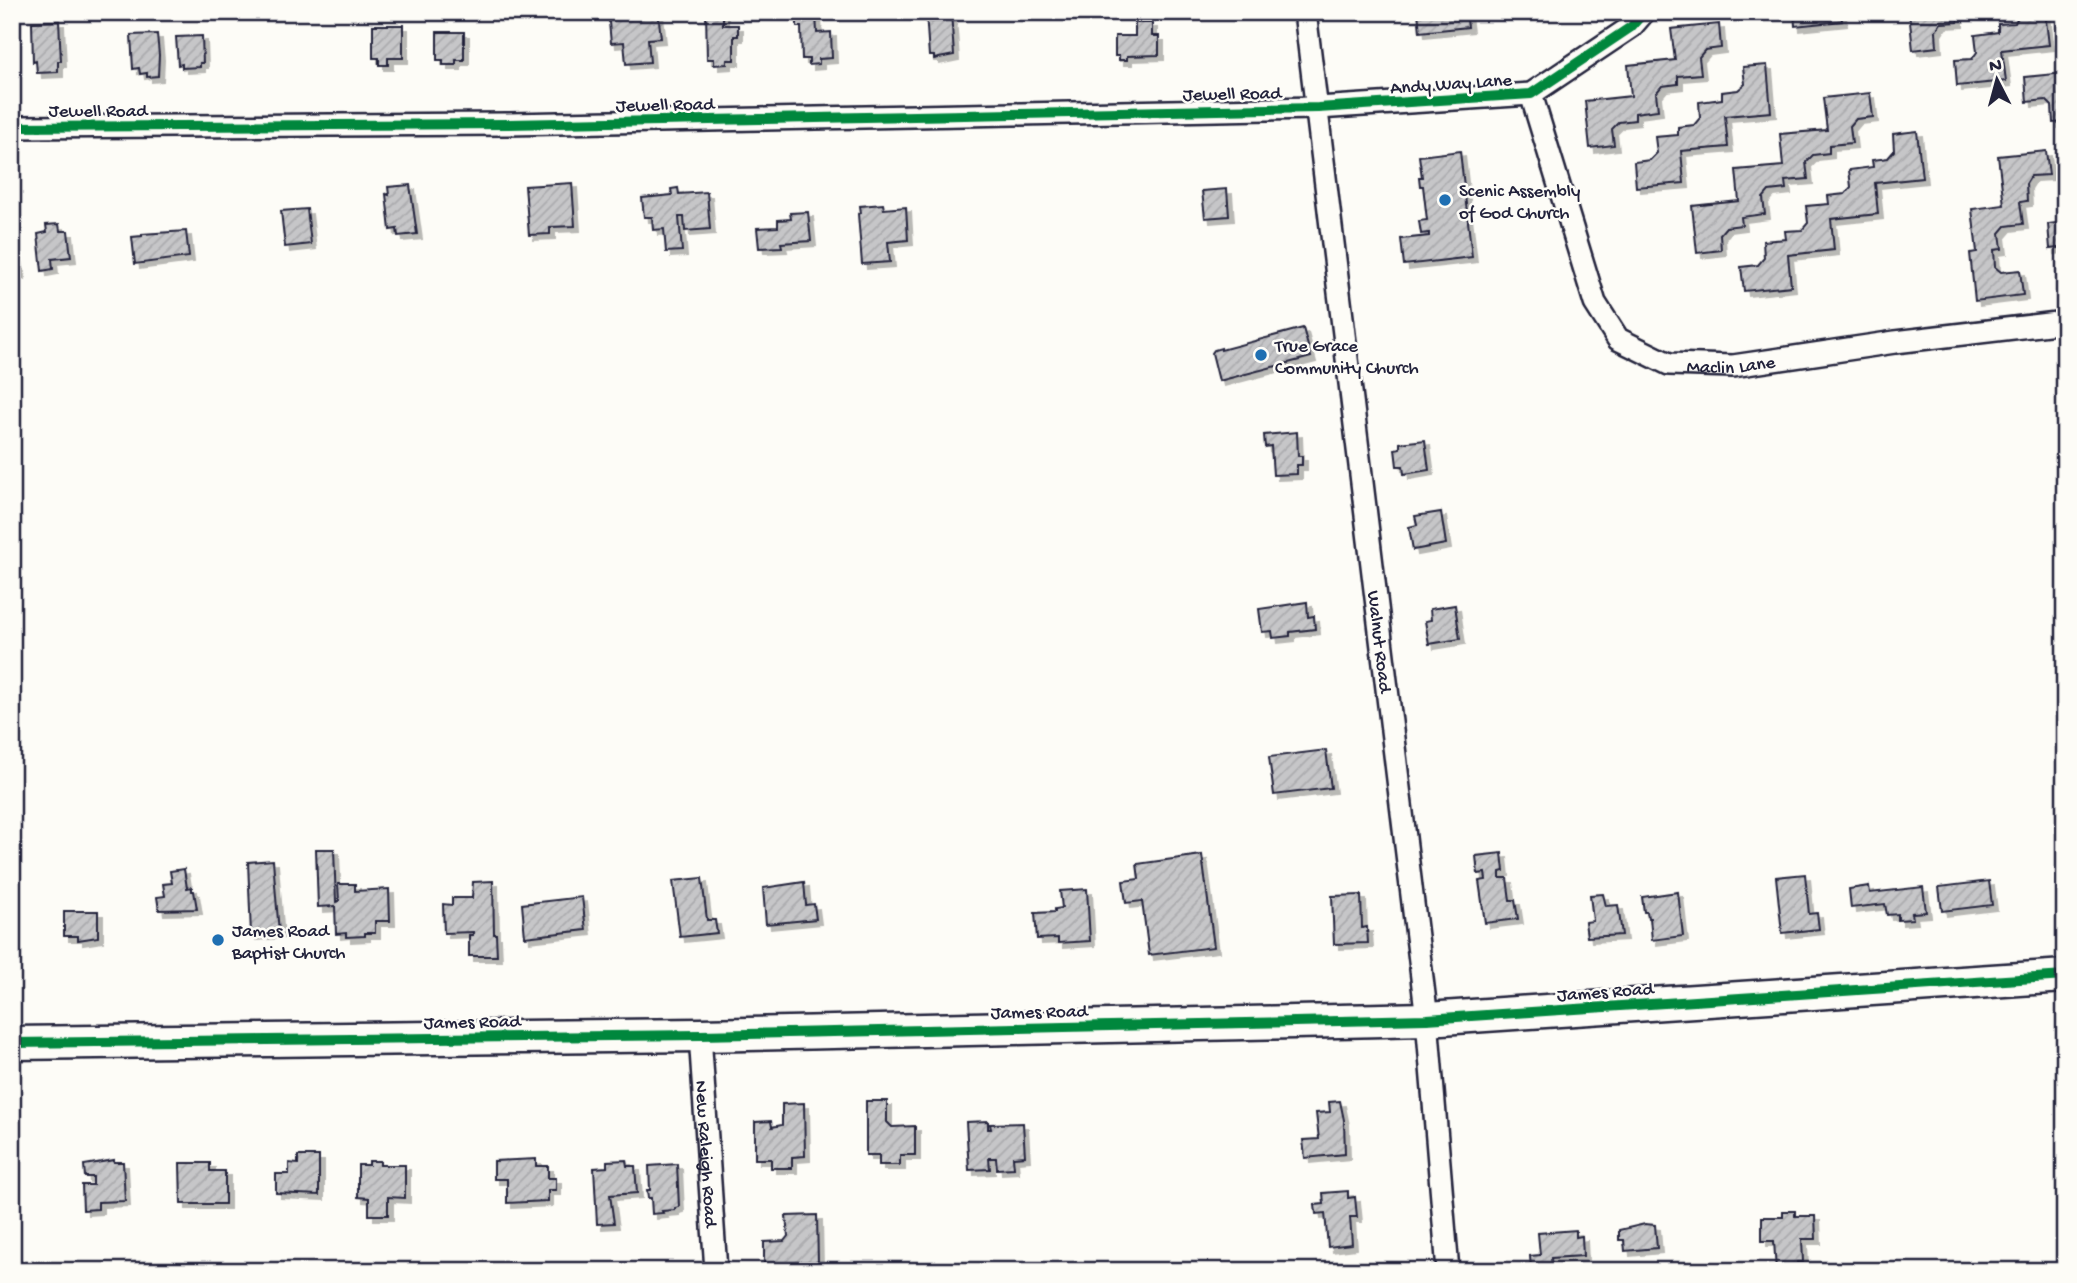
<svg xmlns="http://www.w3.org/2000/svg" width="2077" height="1283" font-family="'Gochi Hand',sans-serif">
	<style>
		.building { fill: url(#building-hatch); stroke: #22223b; stroke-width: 2; filter: url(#shadow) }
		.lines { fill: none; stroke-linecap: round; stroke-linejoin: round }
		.street-casing { stroke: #22223b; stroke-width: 26 }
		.secondary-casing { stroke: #22223b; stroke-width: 37 }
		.street { stroke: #fdfcf7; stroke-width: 21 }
		.secondary { stroke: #fdfcf7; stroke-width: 32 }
		.cycleway-casing { stroke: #fdfcf7; stroke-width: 15 }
		.cycleway { stroke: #00873e; stroke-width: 10 }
		.poi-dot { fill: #1f6fb2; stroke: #fdfcf7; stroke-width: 2.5 }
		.labels { text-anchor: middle; stroke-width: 5; stroke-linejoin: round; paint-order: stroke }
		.street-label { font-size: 19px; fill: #22223b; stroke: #fdfcf7 }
		.poi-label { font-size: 19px; fill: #22223b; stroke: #fdfcf7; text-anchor: start }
	</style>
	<defs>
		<pattern id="building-hatch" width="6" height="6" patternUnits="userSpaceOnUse" patternTransform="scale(1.75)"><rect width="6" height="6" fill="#c6c6c8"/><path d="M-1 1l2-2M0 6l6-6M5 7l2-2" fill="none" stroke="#aaaaad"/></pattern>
		<filter id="shadow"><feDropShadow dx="5" dy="5" stdDeviation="0" flood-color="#0004"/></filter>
	</defs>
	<rect width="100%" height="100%" fill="#fdfcf7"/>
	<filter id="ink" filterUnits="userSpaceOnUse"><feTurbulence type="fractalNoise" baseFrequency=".0143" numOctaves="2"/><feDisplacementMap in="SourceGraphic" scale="14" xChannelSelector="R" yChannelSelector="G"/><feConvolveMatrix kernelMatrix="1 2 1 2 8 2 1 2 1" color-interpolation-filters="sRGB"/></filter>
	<g filter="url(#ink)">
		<path class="building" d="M 608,12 L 658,12 L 661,38 L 648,39 L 650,62 L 626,64 L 624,42 L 611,43 Z
			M 706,12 L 723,12 L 723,25 L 738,25 L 738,36 L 734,36 L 734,60 L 727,60 L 727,64 L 714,65 L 714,59 L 707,59 Z
			M 926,12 L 951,12 L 954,55 L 934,59 L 934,56 L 929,56 Z
			M 1418,12 L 1466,12 L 1468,27 L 1420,32 Z
			M 1794,12 L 1841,12 L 1842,21 L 1795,26 Z
			M 1909,12 L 1971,12 L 1958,14 L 1958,22 L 1941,23 L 1936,31 L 1937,47 L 1913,50 Z
			M 2020,12 L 2045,12 L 2049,45 L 2002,50 L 2006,81 L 1957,86 L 1955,60 L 1972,59 L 1977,52 L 1975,35 L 1998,32 L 1998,24 L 2015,23 Z
			M 797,13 L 816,13 L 817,33 L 831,32 L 832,58 L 819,59 L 819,64 L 809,65 L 809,59 L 802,59 L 801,27 L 797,27 Z
			M 59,21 L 61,61 L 58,61 L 58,72 L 37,73 L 36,61 L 33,62 L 32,22 Z
			M 1135,23 L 1152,23 L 1152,36 L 1159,36 L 1159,55 L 1127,56 L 1127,60 L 1119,60 L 1119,56 L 1115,56 L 1115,36 L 1135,36 Z
			M 1719,24 L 1721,48 L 1705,50 L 1699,57 L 1701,74 L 1678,76 L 1678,84 L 1662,86 L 1656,93 L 1658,110 L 1635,113 L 1635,120 L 1619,122 L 1612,129 L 1614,145 L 1590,148 L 1585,101 L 1631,96 L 1628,65 L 1675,60 L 1671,29 Z
			M 373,25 L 403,25 L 403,58 L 388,58 L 388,65 L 379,65 L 379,58 L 373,58 Z
			M 437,32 L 464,32 L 464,60 L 456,60 L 456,65 L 443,65 L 443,60 L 437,60 Z
			M 157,34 L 159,55 L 158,76 L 147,77 L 147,73 L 140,74 L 139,68 L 133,69 L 131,35 Z
			M 202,36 L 203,63 L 200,63 L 200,67 L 182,68 L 182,64 L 178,65 L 176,37 Z
			M 1767,65 L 1771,112 L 1725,116 L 1728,147 L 1681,151 L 1684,183 L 1636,187 L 1634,162 L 1650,160 L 1657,153 L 1655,137 L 1678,135 L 1678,127 L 1694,125 L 1700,118 L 1699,102 L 1722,99 L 1722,92 L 1738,90 L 1745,84 L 1743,67 Z
			M 2065,73 L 2065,122 L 2053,123 L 2052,106 L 2046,100 L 2027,102 L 2025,77 Z
			M 1870,93 L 1873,117 L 1856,119 L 1850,126 L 1852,143 L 1829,145 L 1829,153 L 1813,155 L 1806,162 L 1808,179 L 1785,181 L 1786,189 L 1769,191 L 1763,198 L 1765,214 L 1741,217 L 1742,225 L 1726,227 L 1720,234 L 1721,250 L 1697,253 L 1692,206 L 1739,201 L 1736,170 L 1783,166 L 1780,134 L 1827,130 L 1823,98 Z
			M 1917,131 L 1922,178 L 1875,183 L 1878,214 L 1831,219 L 1834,250 L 1788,255 L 1791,286 L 1744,291 L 1741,267 L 1758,265 L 1764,258 L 1763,241 L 1786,239 L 1785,231 L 1802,230 L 1808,223 L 1806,206 L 1829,204 L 1828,196 L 1845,194 L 1851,187 L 1849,170 L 1873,167 L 1872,160 L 1888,158 L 1894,151 L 1893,134 Z
			M 1460,151 L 1472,257 L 1404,265 L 1401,239 L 1429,236 L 1429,233 L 1421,234 L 1419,221 L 1427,220 L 1423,186 L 1420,186 L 1419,177 L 1422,177 L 1419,156 Z
			M 2046,151 L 2049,175 L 2031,176 L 2026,184 L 2027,201 L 2020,202 L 2023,224 L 2006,226 L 2000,233 L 2002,249 L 1994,250 L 1995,267 L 2001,272 L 2020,270 L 2023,295 L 1975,301 L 1970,253 L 1977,252 L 1972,209 L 2004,205 L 1998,156 Z
			M 572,183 L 575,226 L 550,227 L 550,234 L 529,235 L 525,186 Z
			M 410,185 L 417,234 L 398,236 L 397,229 L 390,230 L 386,194 L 389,195 L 388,187 Z
			M 678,188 L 679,194 L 707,192 L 710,229 L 685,231 L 684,217 L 679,217 L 682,251 L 666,252 L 664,229 L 653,230 L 652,217 L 644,217 L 642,198 L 672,195 L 671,189 Z
			M 1227,189 L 1229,216 L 1205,218 L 1202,191 Z
			M 883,204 L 884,209 L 906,207 L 908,240 L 888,242 L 890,262 L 862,264 L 858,214 L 861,213 L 860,206 Z
			M 307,209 L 311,244 L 285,247 L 281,211 Z
			M 808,212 L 811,241 L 781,243 L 782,247 L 759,248 L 757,228 L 778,227 L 778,220 L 791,219 L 790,213 Z
			M 2064,222 L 2065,247 L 2050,249 L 2048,224 Z
			M 59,224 L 60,231 L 68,231 L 71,257 L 52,259 L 53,269 L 42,271 L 38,234 L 47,232 L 46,225 Z
			M 186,231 L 189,257 L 135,264 L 132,237 L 142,236 L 142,234 Z
			M 12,237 L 14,237 L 20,274 L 12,275 Z
			M 1303,328 L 1311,357 L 1219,381 L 1212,353 L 1214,350 L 1221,348 L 1221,350 Z
			M 1297,432 L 1298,456 L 1302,456 L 1302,465 L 1297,465 L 1297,474 L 1273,475 L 1271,446 L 1265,447 L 1264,435 Z
			M 1425,440 L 1429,470 L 1404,474 L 1403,466 L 1397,466 L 1395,449 L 1400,448 L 1400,443 Z
			M 1441,512 L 1446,544 L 1413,550 L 1409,527 L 1417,525 L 1415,516 Z
			M 1307,602 L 1308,617 L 1314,616 L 1315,629 L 1290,632 L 1290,636 L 1273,638 L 1272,631 L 1262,632 L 1259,609 Z
			M 1455,605 L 1460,639 L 1429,644 L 1425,621 L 1431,620 L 1430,609 Z
			M 1326,750 L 1331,788 L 1274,795 L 1269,757 Z
			M 316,849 L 334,849 L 336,902 L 339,901 L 338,884 L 355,884 L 355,891 L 389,889 L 390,921 L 375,921 L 375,933 L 365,933 L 365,936 L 346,937 L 346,933 L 336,934 L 335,906 L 318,907 Z
			M 1502,853 L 1504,871 L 1500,872 L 1500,878 L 1507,878 L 1510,900 L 1515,900 L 1518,919 L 1485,923 L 1479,881 L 1486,880 L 1485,873 L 1478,874 L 1476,856 Z
			M 1202,855 L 1214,947 L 1149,955 L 1142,901 L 1126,903 L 1123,881 L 1139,879 L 1137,864 Z
			M 273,860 L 279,933 L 251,935 L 248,862 Z
			M 184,869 L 187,888 L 192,887 L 192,891 L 194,891 L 197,909 L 159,910 L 157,897 L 165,896 L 163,884 L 172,883 L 170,871 Z
			M 1805,874 L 1809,914 L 1817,913 L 1819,929 L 1782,933 L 1776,877 Z
			M 702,878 L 707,920 L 715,920 L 717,933 L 680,937 L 673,881 Z
			M 493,881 L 494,934 L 496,934 L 497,956 L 469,956 L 469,935 L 473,935 L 473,932 L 444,933 L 443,904 L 452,905 L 452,898 L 472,898 L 473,882 Z
			M 1989,881 L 1992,905 L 1942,911 L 1939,887 Z
			M 804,882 L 806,905 L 814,904 L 816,919 L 766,924 L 763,888 Z
			M 1869,886 L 1870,893 L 1923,887 L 1926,912 L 1912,913 L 1913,919 L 1898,920 L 1898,914 L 1887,915 L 1885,904 L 1851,908 L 1849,889 Z
			M 1087,889 L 1090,941 L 1058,943 L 1058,938 L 1037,939 L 1035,913 L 1055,912 L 1055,909 L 1062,908 L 1060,891 Z
			M 1678,892 L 1683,936 L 1652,940 L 1650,918 L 1648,918 L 1647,912 L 1644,912 L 1642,897 Z
			M 1603,894 L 1606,906 L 1618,905 L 1622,935 L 1587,937 L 1585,922 L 1593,921 L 1590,895 Z
			M 1361,895 L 1362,928 L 1367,927 L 1368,943 L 1334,944 L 1332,896 Z
			M 582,897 L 586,930 L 525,937 L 522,904 Z
			M 64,911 L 98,911 L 98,937 L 78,940 L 78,936 L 64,936 Z
			M 866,1101 L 887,1101 L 887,1122 L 892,1127 L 915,1126 L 915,1155 L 900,1155 L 900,1165 L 879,1165 L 879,1155 L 866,1155 Z
			M 1340,1101 L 1344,1120 L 1345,1154 L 1305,1158 L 1303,1140 L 1319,1139 L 1316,1113 L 1330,1112 L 1329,1102 Z
			M 804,1103 L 805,1156 L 792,1157 L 792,1168 L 771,1168 L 771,1159 L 755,1159 L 755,1122 L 771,1121 L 772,1127 L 782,1125 L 782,1104 Z
			M 988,1121 L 988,1129 L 991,1129 L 990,1124 L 1023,1123 L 1025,1156 L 1013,1157 L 1014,1168 L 997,1169 L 996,1158 L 989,1158 L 990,1169 L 969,1170 L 966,1122 Z
			M 298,1156 L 319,1156 L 319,1195 L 276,1193 L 276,1174 L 289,1174 L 289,1163 L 298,1164 Z
			M 536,1159 L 536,1166 L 548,1166 L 548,1178 L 556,1178 L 556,1190 L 548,1190 L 548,1201 L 507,1203 L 507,1179 L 494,1179 L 494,1161 Z
			M 114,1160 L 114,1162 L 123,1162 L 125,1201 L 98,1202 L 98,1209 L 83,1210 L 82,1185 L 93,1185 L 93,1177 L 85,1177 L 84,1165 Z
			M 626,1160 L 627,1166 L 635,1166 L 637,1193 L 610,1195 L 614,1223 L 597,1224 L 594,1168 L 607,1167 L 607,1161 Z
			M 369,1161 L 380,1161 L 380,1165 L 405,1165 L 405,1198 L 388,1197 L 388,1215 L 369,1215 L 369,1198 L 358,1197 L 358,1165 L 369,1165 Z
			M 180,1163 L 210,1163 L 210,1171 L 225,1171 L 225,1204 L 181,1204 Z
			M 677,1164 L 679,1207 L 675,1208 L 675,1210 L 662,1211 L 663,1213 L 652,1214 L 651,1198 L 648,1198 L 647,1190 L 650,1190 L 649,1166 Z
			M 1348,1191 L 1348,1198 L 1355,1197 L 1357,1217 L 1350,1217 L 1352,1244 L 1328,1247 L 1325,1213 L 1316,1214 L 1315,1205 L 1324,1204 L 1323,1193 Z
			M 1783,1211 L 1795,1211 L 1795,1216 L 1815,1216 L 1816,1239 L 1802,1239 L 1803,1262 L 1797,1262 L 1797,1271 L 1776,1271 L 1774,1241 L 1762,1241 L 1762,1217 L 1783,1217 Z
			M 817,1215 L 818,1263 L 764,1265 L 764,1242 L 784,1241 L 788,1236 L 786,1216 Z
			M 1645,1224 L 1655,1225 L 1657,1248 L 1625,1251 L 1624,1240 L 1619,1240 L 1619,1230 Z
			M 1576,1230 L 1576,1237 L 1582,1236 L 1583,1256 L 1551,1258 L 1552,1268 L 1567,1267 L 1568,1271 L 1522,1271 L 1531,1269 L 1530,1256 L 1540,1255 L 1538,1233 Z
			M 1354,1265 L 1354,1271 L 1314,1271 L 1314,1268 Z"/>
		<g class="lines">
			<g class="street-casing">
				<g id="street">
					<path id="s1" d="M 1305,12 L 1427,1019 L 1448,1271"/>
					<path id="s2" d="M 1531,94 L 1595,303 L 1618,339 L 1669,364 L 1733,366 L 1895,342 L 2065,322"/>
					<path d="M 12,127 L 509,124 L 1318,108 L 1531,94 L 1631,27 L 1644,12"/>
					<path id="s3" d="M 700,1035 L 716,1271"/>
				</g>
			</g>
			<g class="secondary-casing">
				<path id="secondary" d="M 12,1043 L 700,1035 L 1427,1019 L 2065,976"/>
			</g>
			<use href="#street" class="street"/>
			<use href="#secondary" class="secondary"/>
			<g class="cycleway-casing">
				<path id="cycleway" d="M 12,127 L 509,124 L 1318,108 L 1531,94 L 1631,27 L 1644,12
					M 12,1043 L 700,1035 L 1427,1019 L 2065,976"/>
			</g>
			<use href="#cycleway" class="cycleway"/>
		</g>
	</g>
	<g class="poi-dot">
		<circle cx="1445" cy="200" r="7"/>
		<circle cx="1261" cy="355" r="7"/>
		<circle cx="218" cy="940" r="7"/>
	</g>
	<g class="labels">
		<g class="street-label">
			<text transform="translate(1451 82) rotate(-4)" y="7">Andy Way Lane</text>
			<text transform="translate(1232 92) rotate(-1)" y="7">Jewell Road</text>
			<text transform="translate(665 103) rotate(-1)" y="7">Jewell Road</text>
			<text x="98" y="116">Jewell Road</text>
			<text dy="7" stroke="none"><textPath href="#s2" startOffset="380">Maclin Lane</textPath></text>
			<text dy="7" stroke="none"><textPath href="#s1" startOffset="634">Walnut Road</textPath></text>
			<text transform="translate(1605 990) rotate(-4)" y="7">James Road</text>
			<text transform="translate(1039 1010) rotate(-1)" y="7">James Road</text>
			<text transform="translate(472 1020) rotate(-1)" y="7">James Road</text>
			<text dy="7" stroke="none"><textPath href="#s3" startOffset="119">New Raleigh Road</textPath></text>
		</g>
		<g class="poi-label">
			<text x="1459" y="196">Scenic Assembly<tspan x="1459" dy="22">of God Church</tspan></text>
			<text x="1275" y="351">True Grace<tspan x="1275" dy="22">Community Church</tspan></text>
			<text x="232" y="936">James Road<tspan x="232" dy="22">Baptist Church</tspan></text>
		</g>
	</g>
	<rect width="2077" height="1283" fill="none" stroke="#fdfcf7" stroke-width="42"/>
	<rect x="21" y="21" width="2035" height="1241" fill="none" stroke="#22223b" stroke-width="2.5" filter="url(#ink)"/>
	<g transform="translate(1997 80) rotate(354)" stroke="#fdfcf7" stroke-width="5" paint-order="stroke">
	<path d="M0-5L12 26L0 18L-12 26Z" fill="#22223b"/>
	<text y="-10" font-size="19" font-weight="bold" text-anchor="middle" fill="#22223b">N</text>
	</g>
</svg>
